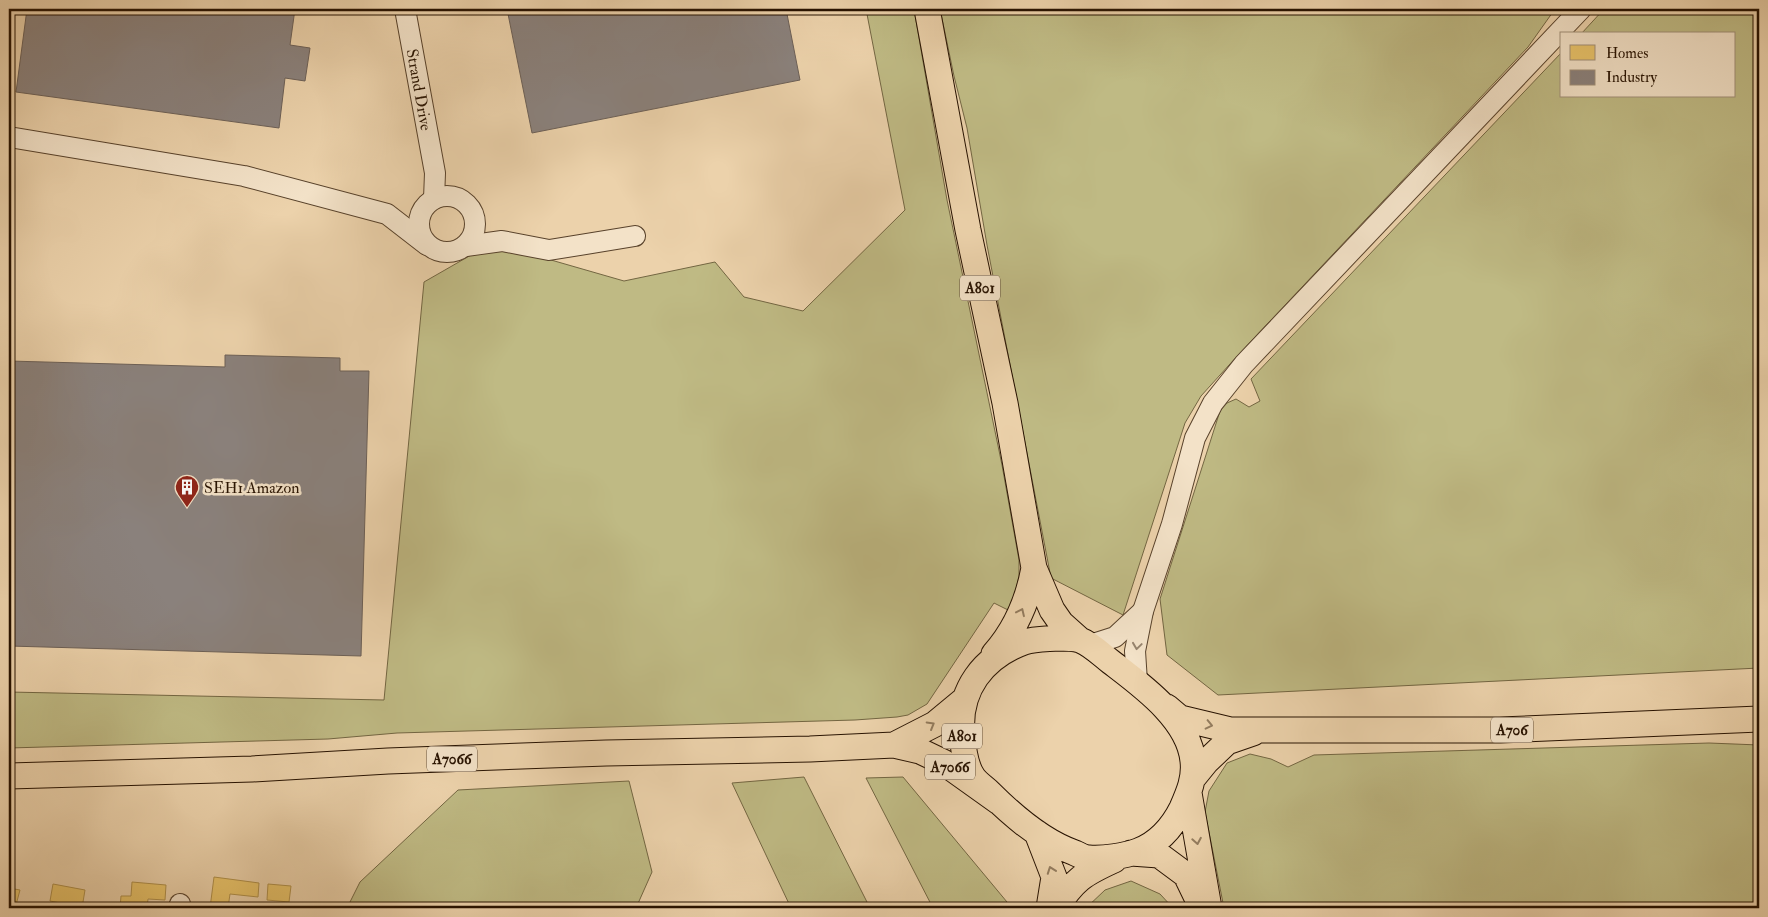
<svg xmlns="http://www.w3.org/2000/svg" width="1768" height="917" font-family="'IM FELL Double Pica',serif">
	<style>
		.green { fill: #bfba84; stroke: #736642 }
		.homes { fill: #e9c46a; stroke: #af8f4a }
		.industry { fill: #8a817c; stroke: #6c6057 }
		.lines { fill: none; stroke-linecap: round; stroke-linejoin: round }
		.minor-casing { stroke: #58422b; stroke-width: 22 }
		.major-casing { stroke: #271200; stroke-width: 27 }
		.minor { stroke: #f3e2c8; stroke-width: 20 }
		.major { stroke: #ecd2ab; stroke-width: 25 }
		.oneway { stroke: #937c5e }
		.oneway2 { stroke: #97846e }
		.labels { text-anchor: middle; stroke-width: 5; stroke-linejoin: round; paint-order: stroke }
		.shield { fill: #f3e2c8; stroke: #64503c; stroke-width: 1 }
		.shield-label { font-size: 15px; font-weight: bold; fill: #271200 }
		.street-label { font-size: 16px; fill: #271200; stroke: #f3e2c8 }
		.poi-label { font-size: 16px; fill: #271200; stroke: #f3e2c8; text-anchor: start }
	</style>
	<rect width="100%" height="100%" fill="#ecd2ab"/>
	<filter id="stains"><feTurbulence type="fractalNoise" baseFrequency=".004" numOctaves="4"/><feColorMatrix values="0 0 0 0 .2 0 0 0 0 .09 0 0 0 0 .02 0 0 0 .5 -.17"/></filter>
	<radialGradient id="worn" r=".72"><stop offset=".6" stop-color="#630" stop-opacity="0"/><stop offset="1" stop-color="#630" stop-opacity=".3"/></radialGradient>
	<path class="green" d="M 866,9 L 914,9 L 947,200 L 1002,465 L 1019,560 L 1019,577 L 1013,600 L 1008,610 L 994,603 L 927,704 L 908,715 L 897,717 L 855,720 L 397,733 L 328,739 L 9,748 L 9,692 L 384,700 L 424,282 L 492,243 L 624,281 L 715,262 L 744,297 L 803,311 L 905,210 Z
		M 940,9 L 1555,9 L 1528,47 L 1239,354 L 1201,396 L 1185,423 L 1123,615 L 1051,578 L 987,245 L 967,128 L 954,76 Z
		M 1604,9 L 1759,9 L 1759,668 L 1218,695 L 1167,655 L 1160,599 L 1220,411 L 1227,403 L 1236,399 L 1249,407 L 1260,401 L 1251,379 L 1562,52 L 1562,96 L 1734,96 L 1734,34 L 1581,34 Z
		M 1709,743 L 1759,745 L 1759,908 L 1224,908 L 1205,812 L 1209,791 L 1227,763 L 1250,754 L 1271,759 L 1288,767 L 1314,755 Z
		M 804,777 L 870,908 L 791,908 L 732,783 Z
		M 903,777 L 1012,908 L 933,908 L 866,778 Z
		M 629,781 L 652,872 L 636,908 L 347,908 L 360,882 L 458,790 Z
		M 1131,881 L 1160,894 L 1173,908 L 1086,908 L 1105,890 Z"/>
	<path class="homes" d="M 214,877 L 259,883 L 258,897 L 230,894 L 228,908 L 210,908 Z
		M 132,882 L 166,885 L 165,900 L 148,899 L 147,908 L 120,908 L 121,896 L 131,896 Z
		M 53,884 L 85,890 L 82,908 L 66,908 L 66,904 L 50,901 Z
		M 268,884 L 291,886 L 289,902 L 267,900 Z
		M 9,888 L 20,890 L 16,905 L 9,903 Z"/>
	<path class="industry" d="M 27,9 L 295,9 L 290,45 L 310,48 L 305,81 L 285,78 L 279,128 L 16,92 Z
		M 507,9 L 786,9 L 800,80 L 532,133 Z
		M 225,355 L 340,358 L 340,371 L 369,371 L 361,656 L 9,646 L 9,361 L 225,367 Z"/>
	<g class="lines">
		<g class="minor-casing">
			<g id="minor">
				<path id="s1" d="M 405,9 L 435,173 L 434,199"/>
				<path d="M 9,137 L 244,176 L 387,214 L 427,245"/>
				<circle cx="447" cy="224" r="28"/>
				<path d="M 466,246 L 502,241 L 549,250 L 635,236"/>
				<path d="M 1090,645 L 1115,637 L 1143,611"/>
				<path d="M 1137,682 L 1135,651 L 1143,611 L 1172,524 L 1195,438 L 1213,403 L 1244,364 L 1581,9"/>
				<path d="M 179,908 L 180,904"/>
			</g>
		</g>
		<g class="major-casing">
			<path id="major" d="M 927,9 L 968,230 L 1005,403 L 1034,568 L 1052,610 L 1061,623 L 1080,640
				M 1058,638 C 1065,638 1073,638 1080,640 C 1091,644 1102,655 1111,662 C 1141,685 1189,719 1193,761 C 1195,778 1189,792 1182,808 C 1172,828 1159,843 1138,851 C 1125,856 1103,859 1089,858 C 1085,858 1079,855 1075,853 C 1043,842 1014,817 990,793 C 985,788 977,783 973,777 C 966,767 963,746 962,734 C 958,690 983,657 1024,642 C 1034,639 1047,639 1058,638 Z
				M 994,654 C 1016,629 1028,601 1034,568
				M 1167,707 L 1180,718 L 1230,730 L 1500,730 L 1759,719
				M 894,745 L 935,724 L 964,700
				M 9,776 L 252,769 L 388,761 L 606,753 L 810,749 L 894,745 L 920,751 L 943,762 L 999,802
				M 1193,778 L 1206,762 L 1227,742 L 1253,733
				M 1189,793 L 1209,908
				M 1037,833 L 1054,877 L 1049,908
				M 1131,853 L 1159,855 L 1186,875 L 1201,906
				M 1056,908 C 1074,880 1083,874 1114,860"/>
		</g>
		<use href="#minor" class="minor"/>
		<use href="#major" class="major"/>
	</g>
	<defs><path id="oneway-chevron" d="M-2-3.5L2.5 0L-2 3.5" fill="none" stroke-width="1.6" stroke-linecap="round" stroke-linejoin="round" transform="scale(1.25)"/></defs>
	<g class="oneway">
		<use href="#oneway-chevron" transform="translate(1021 612) rotate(-65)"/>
		<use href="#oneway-chevron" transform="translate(931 725) rotate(-30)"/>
		<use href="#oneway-chevron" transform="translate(1209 725) rotate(13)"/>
		<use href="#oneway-chevron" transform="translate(1197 841) rotate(80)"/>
		<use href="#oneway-chevron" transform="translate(1051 870) rotate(-110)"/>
	</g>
	<use class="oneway2" href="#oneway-chevron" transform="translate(1137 646) rotate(98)"/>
	<defs>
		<g id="building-pin" transform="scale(1.25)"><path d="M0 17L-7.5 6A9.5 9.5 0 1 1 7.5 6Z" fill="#8f2418" stroke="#f3e2c8"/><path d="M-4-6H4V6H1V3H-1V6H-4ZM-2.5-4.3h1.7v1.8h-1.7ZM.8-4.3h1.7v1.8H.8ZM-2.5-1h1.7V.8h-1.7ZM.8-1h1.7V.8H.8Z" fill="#fff"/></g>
	</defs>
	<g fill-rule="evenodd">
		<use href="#building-pin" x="187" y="487"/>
	</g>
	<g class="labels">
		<g class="shield">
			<rect x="960" y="275.5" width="40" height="25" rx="4"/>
			<rect x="1491" y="717.5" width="42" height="25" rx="4"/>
			<rect x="942" y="723.5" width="40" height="25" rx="4"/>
			<rect x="427" y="746.5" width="50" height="25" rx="4"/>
			<rect x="925" y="754.5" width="50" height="25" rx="4"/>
		</g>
		<g class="shield-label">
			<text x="980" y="293">A801</text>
			<text x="1512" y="735">A706</text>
			<text x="962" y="741">A801</text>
			<text x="452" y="764">A7066</text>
			<text x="950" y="772">A7066</text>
		</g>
		<g class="street-label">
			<text dy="6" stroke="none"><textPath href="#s1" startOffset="82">Strand Drive</textPath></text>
		</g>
		<g class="poi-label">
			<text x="204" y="493">SEH1 Amazon</text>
		</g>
	</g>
	<rect width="1768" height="917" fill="none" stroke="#ecd2ab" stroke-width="30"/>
	<rect x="10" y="10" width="1748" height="897" fill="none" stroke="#271200" stroke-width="2.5"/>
	<rect x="15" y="15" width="1738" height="887" fill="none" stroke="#271200"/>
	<rect x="1560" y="32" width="175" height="65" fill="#f3e2c8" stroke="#a18f78"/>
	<rect x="1570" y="45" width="25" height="15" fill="#e9c46a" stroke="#a18f78"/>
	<text x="1606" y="58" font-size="15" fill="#271200">Homes</text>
	<rect x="1570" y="70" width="25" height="15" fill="#8a817c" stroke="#a18f78"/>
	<text x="1606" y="82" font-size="15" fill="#271200">Industry</text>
	<rect width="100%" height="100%" filter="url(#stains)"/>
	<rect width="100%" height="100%" fill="url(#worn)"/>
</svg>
